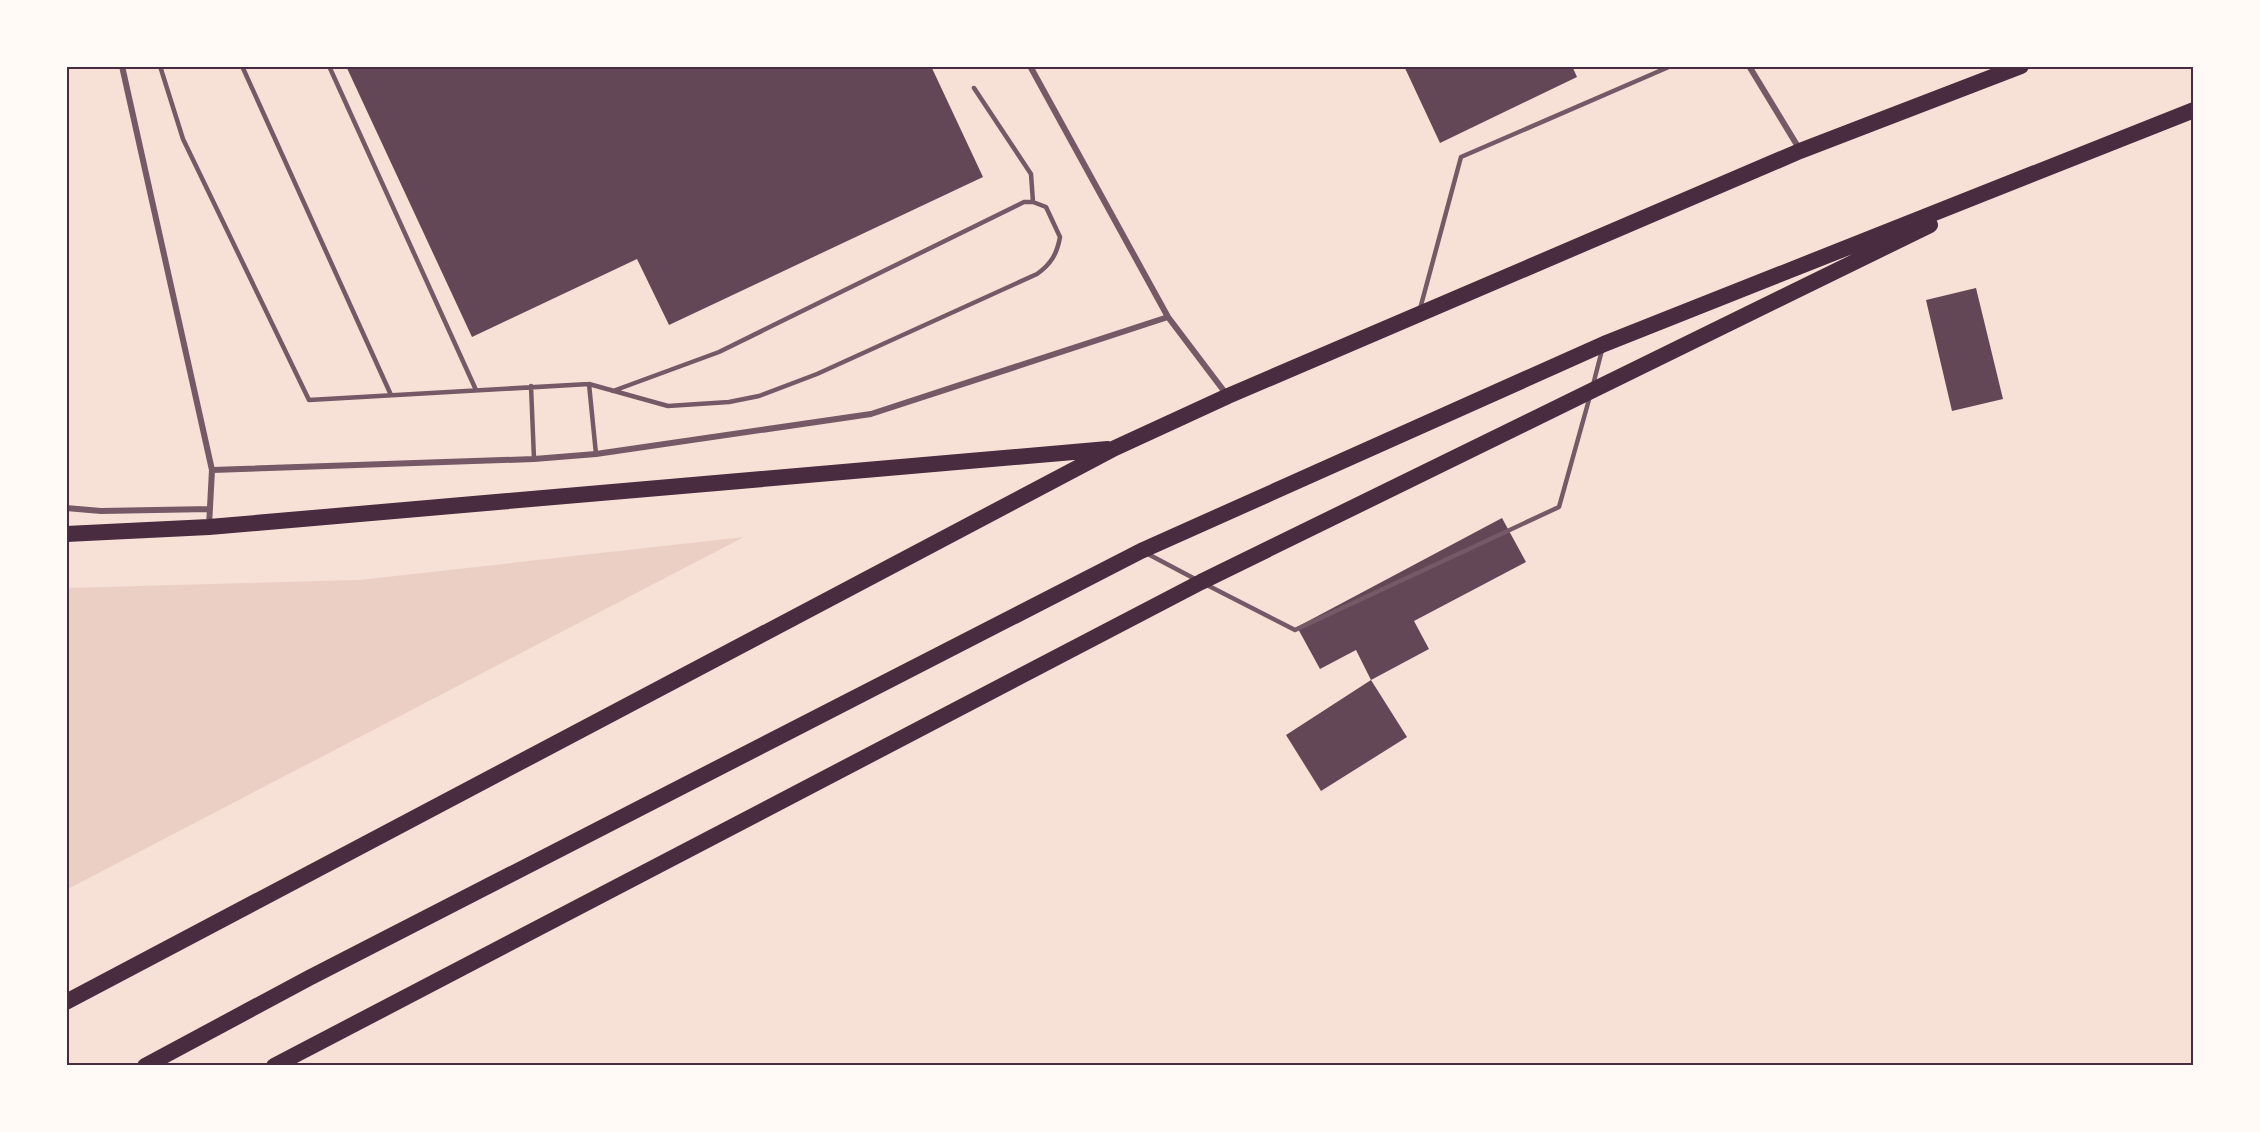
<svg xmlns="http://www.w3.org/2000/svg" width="2260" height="1132" font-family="Manrope,sans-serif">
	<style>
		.green { fill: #ebcfc5 }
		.building { fill: #644757 }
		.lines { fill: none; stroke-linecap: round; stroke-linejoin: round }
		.service { stroke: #755966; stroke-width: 4.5 }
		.minor { stroke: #755966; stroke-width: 6 }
		.trunk { stroke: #4a2c40; stroke-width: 16 }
		.neatline { fill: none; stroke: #4a2c40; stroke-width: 2 }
	</style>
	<rect width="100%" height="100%" fill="#f7e1d7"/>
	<path class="green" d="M 744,537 L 66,890 L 66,588 L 359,580 Z"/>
	<path class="building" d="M 346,66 L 931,66 L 983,177 L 669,325 L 637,259 L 472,337 Z
		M 1404,66 L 1572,66 L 1577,77 L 1440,143 Z
		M 1976,288 L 2003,399 L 1952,411 L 1926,300 Z
		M 1502,518 L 1526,562 L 1414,621 L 1429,649 L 1371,680 L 1356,650 L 1320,669 L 1297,627 Z
		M 1371,680 L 1407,737 L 1321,791 L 1286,735 Z"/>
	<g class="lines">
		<path class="service" d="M 160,66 L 183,139 L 309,400 L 589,384 L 668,406 L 729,402 L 759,396 L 817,374 L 1037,274 C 1051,264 1057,254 1060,237 L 1046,207 L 1033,202 L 1024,202 L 719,352 L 613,391
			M 242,66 L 391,395
			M 329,66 L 476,390
			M 974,88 L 1031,174 L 1033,202
			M 1420,309 L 1461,157 L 1671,66
			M 589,384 L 596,454
			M 1593,385 L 1602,350
			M 531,386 L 534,459
			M 1146,553 L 1197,580
			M 1205,584 L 1295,630 L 1559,507 L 1590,396"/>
		<path class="minor" d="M 122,66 L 212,470 L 209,526
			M 1030,66 L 1168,317 L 1227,395
			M 1749,66 L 1800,150
			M 212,470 L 534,459 L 596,454 L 871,414 L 1168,317
			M 66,508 L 101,511 L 210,509"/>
		<path class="trunk" d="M 66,534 L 209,527 L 1108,449
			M 66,1002 L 1115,448 L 1228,396 L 1800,151 L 2021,66
			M 145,1066 L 309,978 L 1141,551 L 1604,344 L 2194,110
			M 274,1066 L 1201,582 L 1930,225"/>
	</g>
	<rect width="2260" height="1132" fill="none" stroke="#fffaf5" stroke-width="135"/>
	<rect x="68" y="68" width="2124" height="996" class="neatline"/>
</svg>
